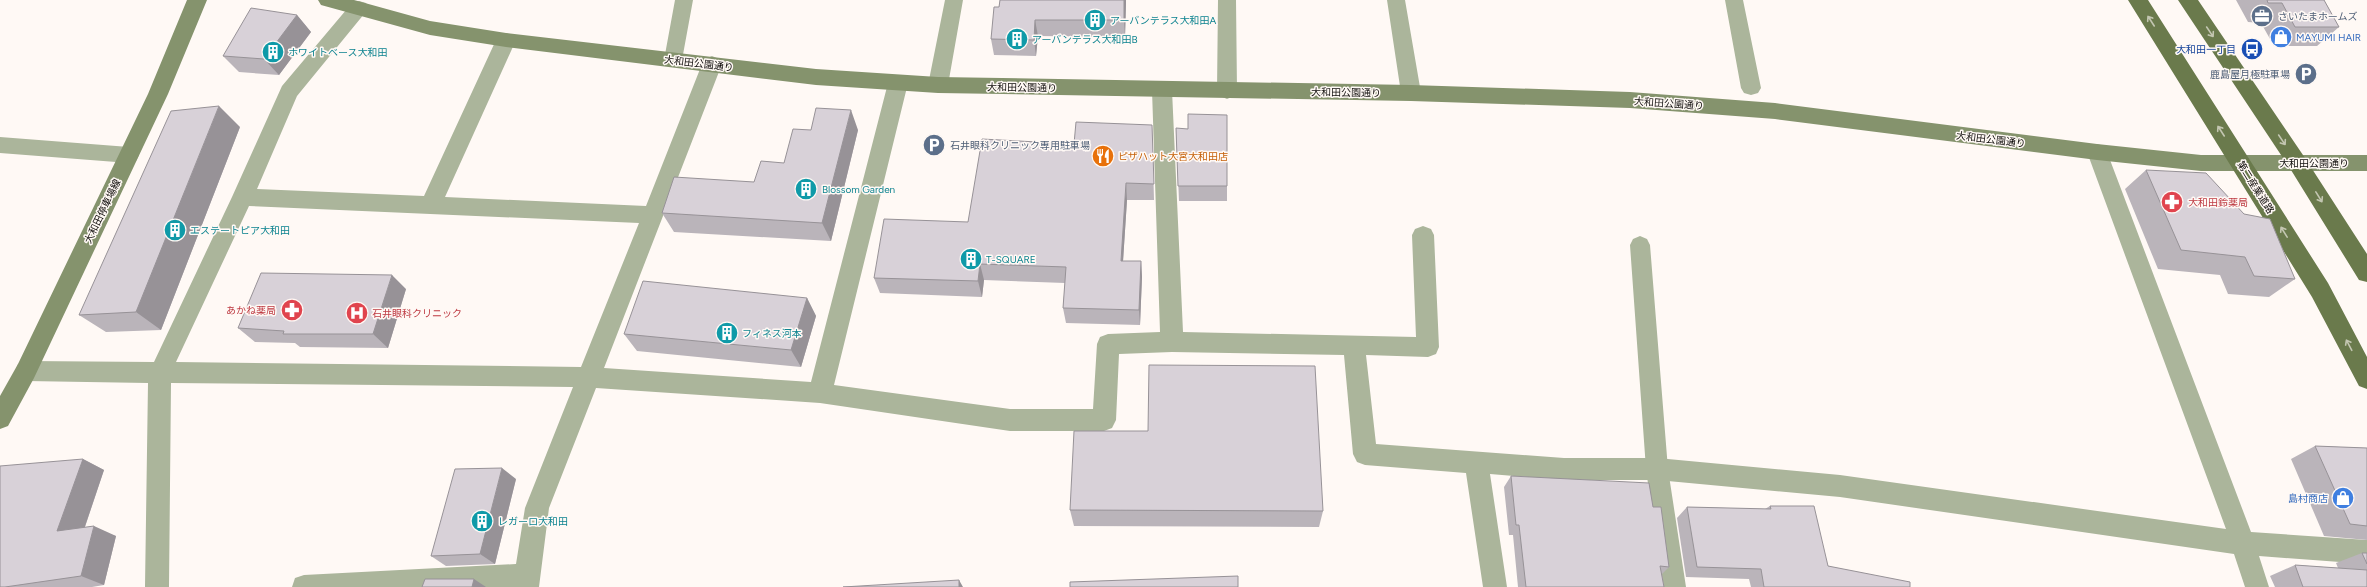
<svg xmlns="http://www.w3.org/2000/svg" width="2367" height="587" font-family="Figtree,'Noto Sans JP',sans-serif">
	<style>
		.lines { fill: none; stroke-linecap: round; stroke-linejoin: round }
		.lane { fill: #abb59b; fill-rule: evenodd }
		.street { fill: #abb59b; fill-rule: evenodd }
		.secondary { fill: #85936d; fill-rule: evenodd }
		.primary { fill: #6a7a4c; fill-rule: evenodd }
		.wall { fill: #bab4ba }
		.shaded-wall { fill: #979297 }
		.building { fill: #d8d1d8; stroke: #979297 }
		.oneway { stroke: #c3c6b1 }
		.labels { text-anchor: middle; stroke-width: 3; stroke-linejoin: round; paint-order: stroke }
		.service-label { font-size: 10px; fill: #4e5e75; stroke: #fff9f5; text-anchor: start }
		.culture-label { font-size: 10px; fill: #0d838f; stroke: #fff9f5; text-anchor: start }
		.shop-label { font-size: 10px; fill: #366cbe; stroke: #fff9f5; text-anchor: start }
		.transit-label { font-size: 10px; fill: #164399; stroke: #fff9f5; text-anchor: end }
		.street-label { font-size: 10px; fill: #100d0b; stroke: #fff9f5 }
		.food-label { font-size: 10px; fill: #c56008; stroke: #fff9f5; text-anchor: start }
		.health-label { font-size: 10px; fill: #be3a42; stroke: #fff9f5; text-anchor: start }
	</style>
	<rect width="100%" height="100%" fill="#fff9f5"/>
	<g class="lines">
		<path class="lane" d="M 675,0 L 693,0 L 682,60 L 680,65 L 673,67 L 666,65 L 664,60 Z
			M 945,0 L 963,0 L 948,85 L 945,90 L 938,92 L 931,90 L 928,85 Z
			M 1218,0 L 1236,0 L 1237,91 L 1234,96 L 1227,99 L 1220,96 L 1217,91 Z
			M 1387,0 L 1405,0 L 1421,93 L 1418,98 L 1411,101 L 1404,98 L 1401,93 Z
			M 1725,0 L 1743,0 L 1761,88 L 1758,93 L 1751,95 L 1744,93 L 1741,88 Z
			M 0,137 L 129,147 L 136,149 L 139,155 L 136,161 L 129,163 L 0,153 Z
			M 1640,236 L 1647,239 L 1650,245 L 1668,469 L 1686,587 L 1662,587 L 1646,469 L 1630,245 L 1633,239 Z"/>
		<path class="street" d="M 359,1 L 366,3 L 369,8 L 297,96 L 257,189 L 424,196 L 496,40 L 499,35 L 506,33 L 513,35 L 516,40 L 445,197 L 646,206 L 702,64 L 705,59 L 712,56 L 719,59 L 722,64 L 604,368 L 811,382 L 888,83 L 891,77 L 898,75 L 905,77 L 908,83 L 834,385 L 1010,409 L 1093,409 L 1097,344 L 1100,337 L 1108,334 L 1160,332 L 1152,90 L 1155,84 L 1162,82 L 1169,84 L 1172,90 L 1183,332 L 1416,337 L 1412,235 L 1415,229 L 1423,226 L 1431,229 L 1434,235 L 1439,347 L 1436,354 L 1428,357 L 1366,355 L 1376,444 L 1564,458 L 1657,458 L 1840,475 L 2226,529 L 2087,152 L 2090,146 L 2097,144 L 2104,146 L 2107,152 L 2251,532 L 2367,540 L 2367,564 L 2259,556 L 2269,587 L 2245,587 L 2234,554 L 1840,497 L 1657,480 L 1564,480 L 1490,474 L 1507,587 L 1483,587 L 1466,473 L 1365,465 L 1357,462 L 1353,454 L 1344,355 L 1172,352 L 1119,354 L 1116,420 L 1112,428 L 1104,431 L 1010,431 L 820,403 L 596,388 L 549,508 L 539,587 L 292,587 L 295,578 L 304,575 L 516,564 L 525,508 L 573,387 L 171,383 L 169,587 L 145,587 L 148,383 L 26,381 L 18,378 L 15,371 L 18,364 L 26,361 L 154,362 L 232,197 L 282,86 L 352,3 ZM 249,206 L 639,223 L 581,367 L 176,362 Z"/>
		<path class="secondary" d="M 187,0 L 207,0 L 168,94 L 34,378 L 8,426 L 0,429 L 0,396 L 18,364 L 148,94 Z
			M 318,0 L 354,0 L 430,21 L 506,33 L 816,69 L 938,77 L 1411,85 L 1630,92 L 1775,103 L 2097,144 L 2201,155 L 2367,155 L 2367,171 L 2201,171 L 2097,160 L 1775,119 L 1630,108 L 1411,101 L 938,93 L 816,85 L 506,47 L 430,35 L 321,5 Z"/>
		<path class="primary" d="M 2128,0 L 2148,0 L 2328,283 L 2367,357 L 2367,389 L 2359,386 L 2312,297 Z
			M 2178,0 L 2198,0 L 2305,158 L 2367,254 L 2367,282 L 2359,280 L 2291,170 Z"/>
	</g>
	<path class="wall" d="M 1000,0 L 1126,0 L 1125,37 L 1038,36 L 1036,56 L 994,55 L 991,39 L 999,7 Z
		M 2236,0 L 2324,0 L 2339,27 L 2317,46 L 2274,46 L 2261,23 L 2248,22 Z
		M 297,15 L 311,32 L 279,75 L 239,72 L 223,56 Z
		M 1152,125 L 1154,200 L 1127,200 L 1123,261 L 1141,261 L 1142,277 L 1140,325 L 1066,323 L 1063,308 L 1065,283 L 984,280 L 982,297 L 880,293 L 874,278 L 968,222 L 1074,144 Z
		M 240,127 L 161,330 L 106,332 L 79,315 Z
		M 1176,128 L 1227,186 L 1227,201 L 1179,201 Z
		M 811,130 L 858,130 L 831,241 L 674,232 L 662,213 L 754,182 L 784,163 Z
		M 2146,170 L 2295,279 L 2269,297 L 2228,294 L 2220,275 L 2158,269 L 2125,189 Z
		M 406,289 L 388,348 L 300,347 L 295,343 L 255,342 L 238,328 Z
		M 807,298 L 816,316 L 801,367 L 637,351 L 624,334 Z
		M 1148,431 L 1323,511 L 1319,527 L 1074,526 L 1070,510 Z
		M 2315,446 L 2367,448 L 2367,540 L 2324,536 L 2291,459 Z
		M 83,459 L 104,470 L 85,527 L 116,536 L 104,585 L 92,587 L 0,587 Z
		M 1511,476 L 1653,507 L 1669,567 L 1662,574 L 1664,587 L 1518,587 L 1513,535 L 1509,535 L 1504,487 Z
		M 516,479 L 495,564 L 446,566 L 431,556 Z
		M 1770,506 L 1828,566 L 1910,587 L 1751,587 L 1749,579 L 1686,577 L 1677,518 L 1687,507 L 1765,509 Z
		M 2362,553 L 2367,553 L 2367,587 L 2275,587 L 2270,576 L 2295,565 L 2338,568 L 2336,563 Z"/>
	<path class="shaded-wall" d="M 1124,0 L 1126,0 L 1126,3 L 1125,37 L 1124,20 Z
		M 297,15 L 311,32 L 279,75 L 264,59 Z
		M 1035,20 L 1038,36 L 1036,56 L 1034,40 Z
		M 219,106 L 240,127 L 161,330 L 136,312 Z
		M 851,110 L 858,130 L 831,241 L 822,223 Z
		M 1126,183 L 1127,200 L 1122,277 L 1121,261 Z
		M 1141,261 L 1142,277 L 1140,325 L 1139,310 Z
		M 980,264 L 984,280 L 982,297 L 978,281 Z
		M 392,275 L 406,289 L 388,348 L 373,334 Z
		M 807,298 L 816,316 L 801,367 L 791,350 Z
		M 83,459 L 104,470 L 80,541 L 57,531 Z
		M 502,468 L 516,479 L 495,564 L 480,554 Z
		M 94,526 L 116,536 L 104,585 L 81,576 Z
		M 474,579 L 486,587 L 472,587 Z
		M 959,580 L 963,587 L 959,587 Z"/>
	<path class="building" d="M 1000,0 L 1124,0 L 1124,20 L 1035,20 L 1034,40 L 991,39 L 994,7 L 999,7 Z
		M 2267,0 L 2324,0 L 2339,27 L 2295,27 L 2282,3 L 2268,3 Z
		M 251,8 L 297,15 L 264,59 L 223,56 Z
		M 219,106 L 136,312 L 79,315 L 171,111 Z
		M 816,108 L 851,110 L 822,223 L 662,213 L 674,177 L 754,182 L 761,161 L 784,163 L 793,129 L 811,130 Z
		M 1188,114 L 1227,115 L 1227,186 L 1178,186 L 1176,128 L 1188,129 Z
		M 1076,122 L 1152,125 L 1154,184 L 1126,183 L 1121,261 L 1141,261 L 1139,310 L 1063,308 L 1066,267 L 980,264 L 978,281 L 874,278 L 884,219 L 968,222 L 982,139 L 1074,144 Z
		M 2146,170 L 2206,173 L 2244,214 L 2270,219 L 2295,279 L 2254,276 L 2245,257 L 2181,250 Z
		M 261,273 L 392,275 L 373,334 L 283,334 L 284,331 L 238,328 Z
		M 643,281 L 807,298 L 791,350 L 624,334 Z
		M 1149,365 L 1315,366 L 1323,511 L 1070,510 L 1074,431 L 1148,431 Z
		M 2315,446 L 2367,448 L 2367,526 L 2350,524 Z
		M 83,459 L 57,531 L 94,526 L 81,576 L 5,587 L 0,587 L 0,466 Z
		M 502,468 L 480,554 L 431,556 L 455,469 Z
		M 1511,476 L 1649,483 L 1653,507 L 1661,507 L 1669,567 L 1660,566 L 1664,587 L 1526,587 L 1519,525 L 1516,525 Z
		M 1770,506 L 1814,506 L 1828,566 L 1910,582 L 1910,587 L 1764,587 L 1761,569 L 1697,567 L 1687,507 L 1771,509 Z
		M 2362,553 L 2367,553 L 2367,564 Z
		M 2295,565 L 2367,570 L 2367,587 L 2303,587 Z
		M 1238,576 L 1238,587 L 1070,587 L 1070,582 Z
		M 425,579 L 474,579 L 472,587 L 422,587 Z
		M 959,580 L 959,587 L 843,587 Z"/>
	<defs><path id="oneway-shaft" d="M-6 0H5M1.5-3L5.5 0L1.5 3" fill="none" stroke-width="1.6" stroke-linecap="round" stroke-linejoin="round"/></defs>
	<g class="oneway">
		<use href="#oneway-shaft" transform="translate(2151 21) rotate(-123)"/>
		<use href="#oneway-shaft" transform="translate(2210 32) rotate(56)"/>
		<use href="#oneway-shaft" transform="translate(2221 131) rotate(-123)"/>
		<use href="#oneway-shaft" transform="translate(2282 140) rotate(56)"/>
		<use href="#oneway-shaft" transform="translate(2319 197) rotate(58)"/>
		<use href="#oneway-shaft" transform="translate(2284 232) rotate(-122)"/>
		<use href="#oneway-shaft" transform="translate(2349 345) rotate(-118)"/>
	</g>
	<defs>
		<g id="office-disc" transform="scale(1.15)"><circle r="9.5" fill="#5c6f8a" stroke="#fff9f5"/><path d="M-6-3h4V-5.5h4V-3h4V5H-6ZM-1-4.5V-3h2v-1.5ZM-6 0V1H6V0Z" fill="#fff"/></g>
		<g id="building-disc" transform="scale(1.15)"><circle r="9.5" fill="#0f9aa8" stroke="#fff9f5"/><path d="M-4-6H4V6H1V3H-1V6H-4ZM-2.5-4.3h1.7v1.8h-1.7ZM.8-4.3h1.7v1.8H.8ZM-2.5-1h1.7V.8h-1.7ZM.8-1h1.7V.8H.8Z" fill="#fff"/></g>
		<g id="shop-disc" transform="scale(1.15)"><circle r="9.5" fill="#3f7fe0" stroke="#fff9f5"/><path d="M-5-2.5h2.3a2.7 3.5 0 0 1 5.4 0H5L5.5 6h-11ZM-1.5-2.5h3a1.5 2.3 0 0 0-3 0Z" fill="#fff"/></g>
		<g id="bus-disc" transform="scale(1.15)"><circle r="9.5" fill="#1a4fb4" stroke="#fff9f5"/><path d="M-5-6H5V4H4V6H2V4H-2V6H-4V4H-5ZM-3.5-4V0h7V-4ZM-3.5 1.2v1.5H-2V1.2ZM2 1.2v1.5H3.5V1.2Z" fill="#fff"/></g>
		<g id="parking-disc" transform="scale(1.15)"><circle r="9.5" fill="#5c6f8a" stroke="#fff9f5"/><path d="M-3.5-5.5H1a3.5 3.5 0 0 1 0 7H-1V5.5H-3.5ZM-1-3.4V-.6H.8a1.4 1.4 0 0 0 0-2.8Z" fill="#fff"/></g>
		<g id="restaurant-disc" transform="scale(1.15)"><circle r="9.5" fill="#e8710a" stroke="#fff9f5"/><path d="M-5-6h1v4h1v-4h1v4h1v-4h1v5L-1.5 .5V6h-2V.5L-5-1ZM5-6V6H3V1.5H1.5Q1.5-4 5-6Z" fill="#fff"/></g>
		<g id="pharmacy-disc" transform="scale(1.15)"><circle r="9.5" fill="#e0444e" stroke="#fff9f5"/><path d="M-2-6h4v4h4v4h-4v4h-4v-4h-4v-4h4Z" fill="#fff"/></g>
		<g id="hospital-disc" transform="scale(1.15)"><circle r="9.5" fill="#e0444e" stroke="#fff9f5"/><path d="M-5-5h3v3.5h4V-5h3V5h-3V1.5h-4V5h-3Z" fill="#fff"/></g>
	</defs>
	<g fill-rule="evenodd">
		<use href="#office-disc" x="2262" y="16"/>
		<use href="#building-disc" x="1095" y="20"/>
		<use href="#shop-disc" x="2281" y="37"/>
		<use href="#building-disc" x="1017" y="39"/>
		<use href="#bus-disc" x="2252" y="49"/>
		<use href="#building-disc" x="273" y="52"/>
		<use href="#parking-disc" x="2306" y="74"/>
		<use href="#parking-disc" x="934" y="145"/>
		<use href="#restaurant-disc" x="1103" y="156"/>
		<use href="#building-disc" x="806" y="189"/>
		<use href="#pharmacy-disc" x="2172" y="202"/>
		<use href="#building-disc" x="175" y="230"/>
		<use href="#building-disc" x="971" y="259"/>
		<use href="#pharmacy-disc" x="292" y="310"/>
		<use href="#hospital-disc" x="357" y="313"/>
		<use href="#building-disc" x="727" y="333"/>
		<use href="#shop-disc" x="2343" y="498"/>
		<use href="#building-disc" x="482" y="521"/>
	</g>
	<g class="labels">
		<g class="service-label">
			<text x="2278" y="20">さいたまホームズ</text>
			<text x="2290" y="78" text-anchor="end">鹿島屋月極駐車場</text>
			<text x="950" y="149">石井眼科クリニック専用駐車場</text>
		</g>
		<g class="culture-label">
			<text x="1110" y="24">アーバンテラス大和田A</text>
			<text x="1032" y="43">アーバンテラス大和田B</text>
			<text x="288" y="56">ホワイトベース大和田</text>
			<text x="822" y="193">Blossom Garden</text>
			<text x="190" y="234">エステートピア大和田</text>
			<text x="986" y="263">T-SQUARE</text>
			<text x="742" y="337">フィネス河本</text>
			<text x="498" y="525">レガーロ大和田</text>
		</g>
		<g class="shop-label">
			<text x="2296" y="41">MAYUMI HAIR</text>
			<text x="2328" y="502" text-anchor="end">島村商店</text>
		</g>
		<g class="transit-label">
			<text x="2236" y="53">大和田一丁目</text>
		</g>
		<g class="street-label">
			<text transform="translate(699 63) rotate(7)" y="4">大和田公園通り</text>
			<text transform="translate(1022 87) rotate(1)" y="4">大和田公園通り</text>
			<text transform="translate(1346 92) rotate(1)" y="4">大和田公園通り</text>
			<text transform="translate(1669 103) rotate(4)" y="4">大和田公園通り</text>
			<text transform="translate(1991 139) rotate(7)" y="4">大和田公園通り</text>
			<text x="2314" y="167">大和田公園通り</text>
			<text transform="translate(2256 187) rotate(58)" y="4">第二産業道路</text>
			<text transform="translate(102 211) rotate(-64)" y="4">大和田停車場線</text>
		</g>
		<g class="food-label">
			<text x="1118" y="160">ピザハット大宮大和田店</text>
		</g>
		<g class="health-label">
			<text x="2188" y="206">大和田鈴薬局</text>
			<text x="276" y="314" text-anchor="end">あかね薬局</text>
			<text x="372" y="317">石井眼科クリニック</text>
		</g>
	</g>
</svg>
